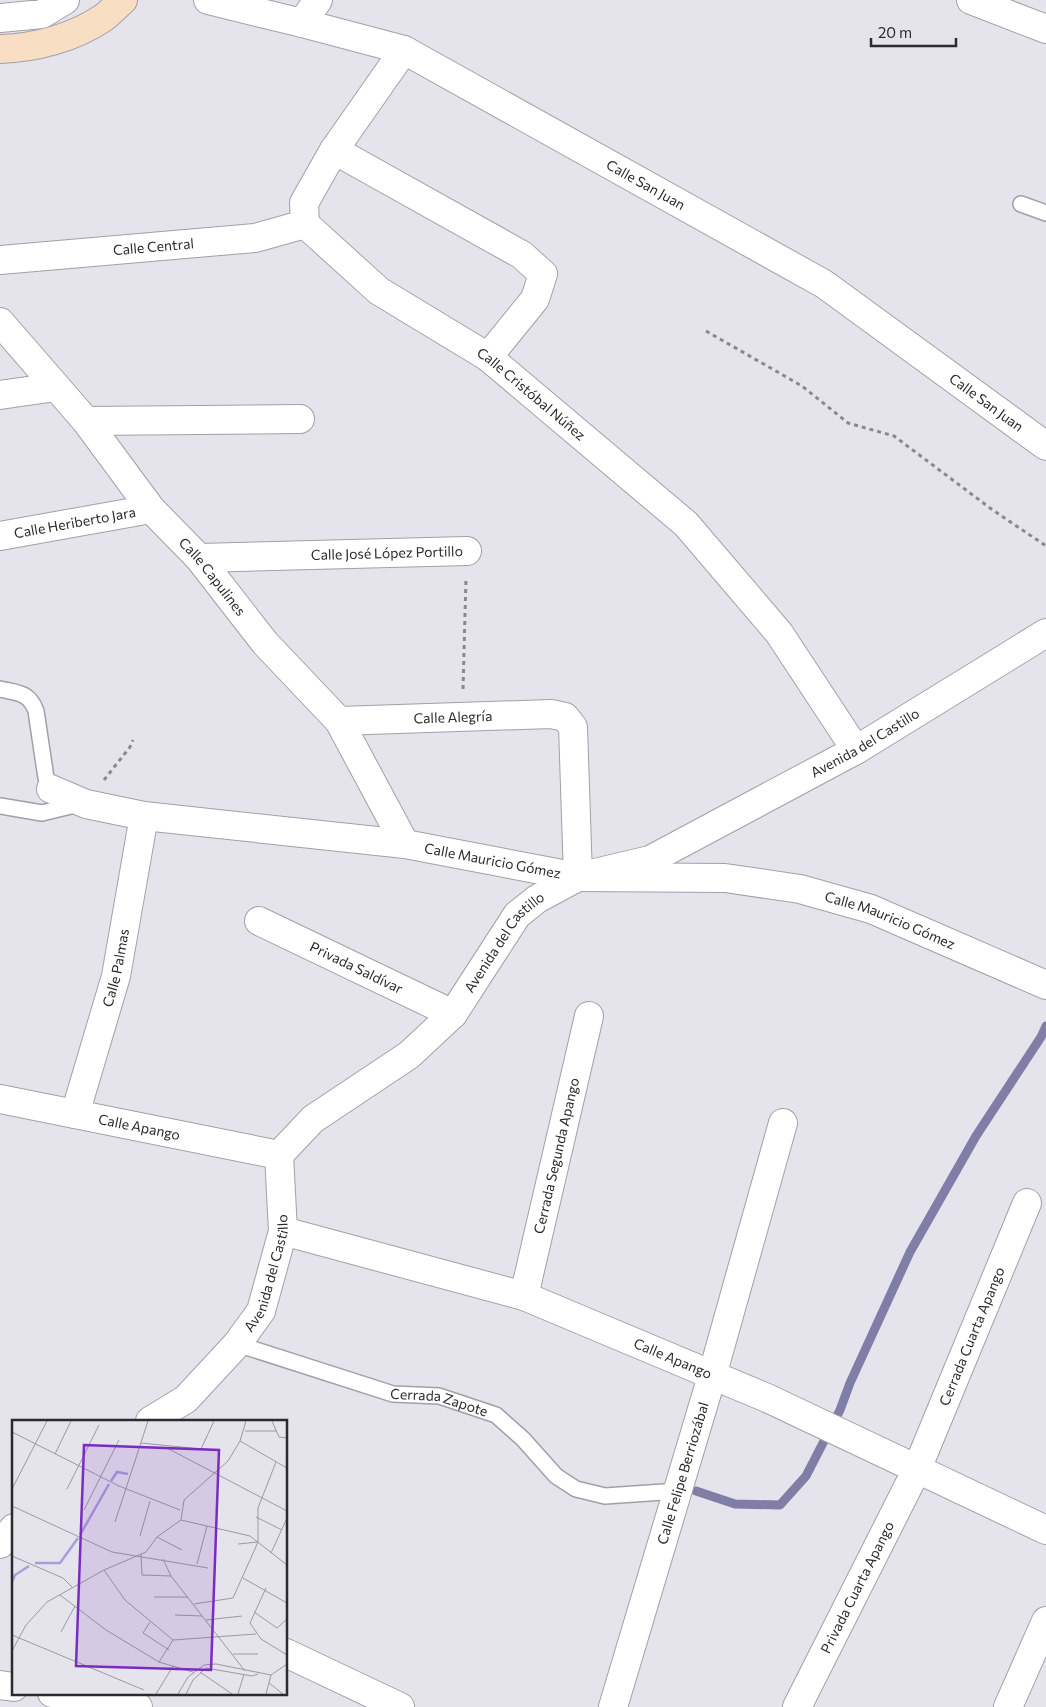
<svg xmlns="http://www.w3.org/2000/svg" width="1046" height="1707" font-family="Commissioner,sans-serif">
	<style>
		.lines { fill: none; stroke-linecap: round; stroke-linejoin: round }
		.stream { stroke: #807da6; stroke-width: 9 }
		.lane-casing { stroke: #a1a0a8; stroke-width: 18 }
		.street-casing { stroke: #a1a0a8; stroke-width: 30 }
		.secondary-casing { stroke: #a1a0a8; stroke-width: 30 }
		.path { stroke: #89888e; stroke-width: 3; stroke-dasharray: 4 4; stroke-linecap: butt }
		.lane { stroke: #fff; stroke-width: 15 }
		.street { stroke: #fff; stroke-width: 28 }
		.secondary { stroke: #f8dfc4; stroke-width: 28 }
		.labels { text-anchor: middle; stroke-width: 4; stroke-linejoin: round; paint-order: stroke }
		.street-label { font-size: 14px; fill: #2b2a2d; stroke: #e5e4ed }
		.inset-river { fill: none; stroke: #a5a0da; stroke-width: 2.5 }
		.inset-road { fill: none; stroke: #9b9aa0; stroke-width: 1 }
		.view { fill: #7b2cbf; fill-opacity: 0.15; stroke: #7b2cbf; stroke-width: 2.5 }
		.inset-edge { fill: none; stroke: #2b2a2d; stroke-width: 2.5 }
	</style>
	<rect width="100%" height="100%" fill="#e5e4ed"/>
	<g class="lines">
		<path class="stream" d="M 696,1491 L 735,1504 L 780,1505 L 806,1476 L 840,1410 L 850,1383 L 910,1252 L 976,1136 L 1041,1037 L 1046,1026"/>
		<g class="lane-casing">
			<g id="lane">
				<path d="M 1021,204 L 1046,213"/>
				<path d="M 0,689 C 18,693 29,692 36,711 L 46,778 L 51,789"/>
				<path d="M 0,806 L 42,813 L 79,804"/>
				<path id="s1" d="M 237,1344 L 393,1394 L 439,1396 L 496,1415 L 523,1439 L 556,1476 L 576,1489 L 605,1496 L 678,1491"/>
			</g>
		</g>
		<g class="street-casing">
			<g id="street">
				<path id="s2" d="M 208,0 L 302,23 L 404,50 L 824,284 L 1046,446"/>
				<path d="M 971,0 L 1046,29"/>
				<path d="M 0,18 L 42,14 L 65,0"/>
				<path d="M 302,23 L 318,0"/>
				<path id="s3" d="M 404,50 L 334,150 L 304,203 L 305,224 L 379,291 L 488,357 L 686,524 L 779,633 L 856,750"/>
				<path d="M 334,150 L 522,255 L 543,274 L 535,299 L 488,357"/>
				<path id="s4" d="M 0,260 L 255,238 L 305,224"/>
				<path id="s5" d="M 0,322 L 86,421 L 151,509 L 199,558 L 265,643 L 339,721 L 405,844"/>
				<path d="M 0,395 L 56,387"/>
				<path d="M 86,421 L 300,419"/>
				<path id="s6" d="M 0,536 L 151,509"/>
				<path id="s7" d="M 199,558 L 467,551"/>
				<path id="s8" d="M 339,721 L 551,714 L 565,717 L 573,727 L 578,877"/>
				<path id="s9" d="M 51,789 L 86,804 L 144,816 L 405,844 L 578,877 L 725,878 L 800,889 L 871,909 L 1046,985"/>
				<path id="s10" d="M 259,921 L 453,1014"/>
				<path id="s11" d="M 0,1099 L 279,1155"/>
				<path id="s12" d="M 75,1114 L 116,976 L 144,816"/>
				<path id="s13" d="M 283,1231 L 524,1296 L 767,1398 L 1046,1530"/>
				<path id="s14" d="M 524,1296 L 589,1016"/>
				<path id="s15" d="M 150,1421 L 186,1399 L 237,1344 L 261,1311 L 283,1231 L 279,1155 L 313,1119 L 409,1055 L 453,1014 L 517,915 L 537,899 L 578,877 L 650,860 L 856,750 L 1046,633"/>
				<path d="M 0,1544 L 14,1528"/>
				<path d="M 286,1653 L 400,1707"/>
				<path d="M 0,1685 L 14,1687"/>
				<path d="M 52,1693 L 138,1707"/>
				<path id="s16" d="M 613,1707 L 712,1376 L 783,1123"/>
				<path id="s17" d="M 797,1707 L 917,1469 L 1027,1203"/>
				<path d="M 1008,1707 L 1046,1621"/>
			</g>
		</g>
		<g class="secondary-casing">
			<path id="secondary" d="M 0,49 C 35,48 73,38 103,18 C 110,13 116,6 123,0"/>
		</g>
		<path class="path" d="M 706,331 L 802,386 L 848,423 L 894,436 L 990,508 L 1046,546
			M 463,689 L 466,578
			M 104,780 L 130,747 L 133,740"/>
		<use href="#lane" class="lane"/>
		<use href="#street" class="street"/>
		<use href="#secondary" class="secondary"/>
	</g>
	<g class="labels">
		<g class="street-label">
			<text dy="5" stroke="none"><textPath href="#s2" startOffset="479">Calle San Juan</textPath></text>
			<text dy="5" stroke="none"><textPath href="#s4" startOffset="154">Calle Central</textPath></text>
			<text dy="5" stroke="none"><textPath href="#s3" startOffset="488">Calle Cristóbal Núñez</textPath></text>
			<text dy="5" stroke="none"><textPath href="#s2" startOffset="884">Calle San Juan</textPath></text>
			<text dy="5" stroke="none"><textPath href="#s6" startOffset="76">Calle Heriberto Jara</textPath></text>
			<text dy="5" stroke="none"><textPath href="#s7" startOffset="188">Calle José López Portillo</textPath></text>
			<text dy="5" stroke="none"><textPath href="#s5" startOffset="332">Calle Capulines</textPath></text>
			<text dy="5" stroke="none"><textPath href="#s8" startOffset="114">Calle Alegría</textPath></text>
			<text dy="5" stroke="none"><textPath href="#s15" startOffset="1051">Avenida del Castillo</textPath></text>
			<text dy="5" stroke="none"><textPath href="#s9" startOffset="449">Calle Mauricio Gómez</textPath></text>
			<text dy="5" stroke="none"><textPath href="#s9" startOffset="854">Calle Mauricio Gómez</textPath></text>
			<text dy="5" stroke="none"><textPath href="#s15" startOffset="631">Avenida del Castillo</textPath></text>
			<text dy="5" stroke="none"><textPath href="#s12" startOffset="152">Calle Palmas</textPath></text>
			<text dy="5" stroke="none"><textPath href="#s10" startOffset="108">Privada Saldívar</textPath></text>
			<text dy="5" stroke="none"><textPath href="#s11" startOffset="142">Calle Apango</textPath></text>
			<text dy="5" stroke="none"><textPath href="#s14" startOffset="144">Cerrada Segunda Apango</textPath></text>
			<text dy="5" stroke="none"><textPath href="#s15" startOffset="196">Avenida del Castillo</textPath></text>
			<text dy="5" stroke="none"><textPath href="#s17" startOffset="410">Cerrada Cuarta Apango</textPath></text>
			<text dy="5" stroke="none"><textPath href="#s13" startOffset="411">Calle Apango</textPath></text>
			<text dy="5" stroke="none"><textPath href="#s1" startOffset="211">Cerrada Zapote</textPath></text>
			<text dy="5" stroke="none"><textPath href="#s16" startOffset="244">Calle Felipe Berriozábal</textPath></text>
			<text dy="5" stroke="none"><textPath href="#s17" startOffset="134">Privada Cuarta Apango</textPath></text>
		</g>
	</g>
	<g transform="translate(12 1420)">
		<rect width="275" height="275" fill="#e5e4ed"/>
		<path class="inset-river" d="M 99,61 L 105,52 L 116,54M 68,115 L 97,64M 23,143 L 48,143 L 66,118M 0,162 L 3,155 L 17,146"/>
		<path class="inset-road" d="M 260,1 L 267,17 L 275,18M 233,11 L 265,11M 0,12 L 107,66 L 168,90M 228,21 L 275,48M 129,23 L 189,29 L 202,1M 155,28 L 275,91M 43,34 L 59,1M 0,69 L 35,1M 55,69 L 87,5M 0,86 L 100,132 L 196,148M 72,90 L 107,20M 244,97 L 270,110M 169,100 L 238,116 L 275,145M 103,102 L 136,1M 128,116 L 138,81M 145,117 L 170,130M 226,124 L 246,122M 259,133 L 275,98M 129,134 L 130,155 L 159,156M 0,136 L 51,158 L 60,167M 151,139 L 159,156 L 233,251M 185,144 L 195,106M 92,150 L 113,180 L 161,220M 231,158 L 275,183M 254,168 L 238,203 L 249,219 L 275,235M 48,175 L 94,210 L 147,242 L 181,252M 142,177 L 176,177M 182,184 L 221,178 L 246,122 L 246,88 L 264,42M 242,192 L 265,208 L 275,199M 163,195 L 190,196M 194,200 L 230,196M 138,202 L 131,213 L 157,230M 49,212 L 63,186M 0,215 L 132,270M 161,220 L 244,214M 0,231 L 14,205 L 35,182 L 92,150 L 134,132 L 145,117 L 169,100 L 172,80 L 216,41 L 228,21 L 234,1M 221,234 L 246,234M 147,242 L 161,220M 188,252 L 220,274M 257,263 L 271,274M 144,274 L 161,246M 166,274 L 176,257 L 192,245 L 204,244 L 259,255 L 275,244M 174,274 L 181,260 L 194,248 L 240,256 L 246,254M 226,274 L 232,254M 254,274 L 259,255"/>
		<path class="view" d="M 72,25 L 207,30 L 199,250 L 64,246 Z"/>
		<rect width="275" height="275" class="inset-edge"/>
	</g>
	<path d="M871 38v8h85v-8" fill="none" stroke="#2b2a2d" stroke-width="2.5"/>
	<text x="878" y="38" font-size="15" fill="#2b2a2d" stroke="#e5e4ed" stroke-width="4" paint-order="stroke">20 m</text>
</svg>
